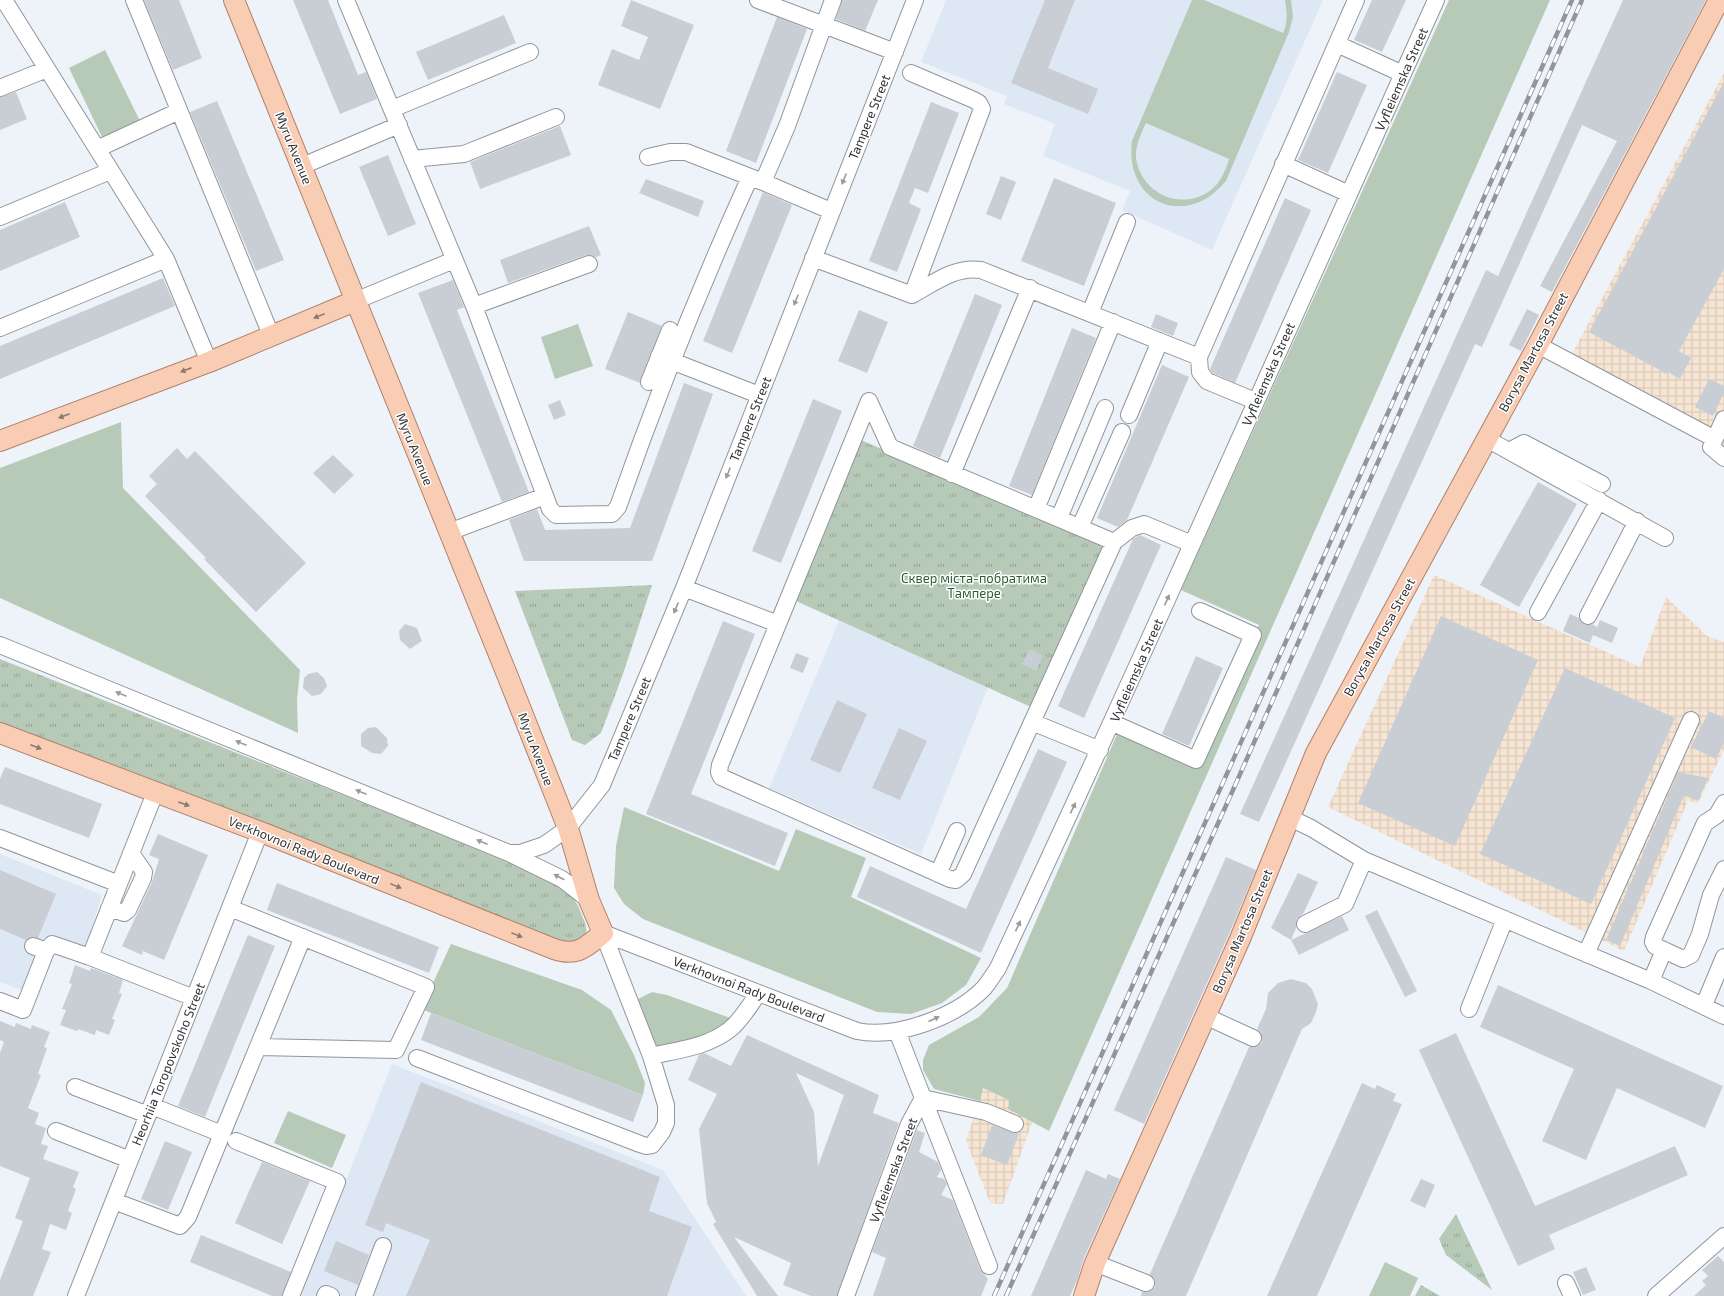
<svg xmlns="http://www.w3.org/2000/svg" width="1724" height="1296" font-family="'Exo 2',sans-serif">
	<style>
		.industrial { fill: url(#industrial-grid) }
		.built { fill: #dee7f4 }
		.grass { fill: #b6cab7; fill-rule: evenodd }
		.park { fill: url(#park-tufts) }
		.building { fill: #c9ced5; fill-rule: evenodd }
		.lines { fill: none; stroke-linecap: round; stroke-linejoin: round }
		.minor-casing { stroke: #91959c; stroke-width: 18 }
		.major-casing { stroke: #b18168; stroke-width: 22 }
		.minor { stroke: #fff; stroke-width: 16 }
		.major { stroke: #f9cdb4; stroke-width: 20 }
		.rail-casing { stroke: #92959a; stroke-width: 4.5 }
		.rail { stroke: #fff; stroke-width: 3; stroke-dasharray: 9; stroke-linecap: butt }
		.oneway { fill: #999a9b }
		.oneway2 { fill: #8c796f }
		.labels { text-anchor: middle; stroke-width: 3; stroke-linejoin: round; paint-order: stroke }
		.street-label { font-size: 13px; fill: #333437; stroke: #fff }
		.park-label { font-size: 13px; fill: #2c5b32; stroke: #fff }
	</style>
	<defs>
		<pattern id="industrial-grid" width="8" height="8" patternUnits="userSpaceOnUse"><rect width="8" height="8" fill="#f7e5d4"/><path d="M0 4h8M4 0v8" fill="none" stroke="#d4c5b7"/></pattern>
		<pattern id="park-tufts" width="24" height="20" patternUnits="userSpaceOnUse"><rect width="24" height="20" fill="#b6cab7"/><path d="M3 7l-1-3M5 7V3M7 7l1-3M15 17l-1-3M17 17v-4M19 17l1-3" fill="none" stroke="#95a596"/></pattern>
	</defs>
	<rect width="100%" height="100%" fill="#eef3fa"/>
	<path class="industrial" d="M 1724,73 L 1724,450 L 1568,361 Z
		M 1434,575 L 1640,667 L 1666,597 L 1707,636 L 1724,642 L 1724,750 L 1698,803 L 1688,801 L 1624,951 L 1328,807 Z
		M 983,1088 L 1009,1100 L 1008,1109 L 1033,1120 L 1003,1204 L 990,1203 L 966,1141 Z"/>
	<path class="built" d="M 946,0 L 1323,0 L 1212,250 L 1122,210 L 1130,191 L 1043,156 L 1055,124 L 1004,104 L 1007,96 L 921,62 Z
		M 839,621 L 988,687 L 921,854 L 769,788 Z
		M 0,854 L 102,895 L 85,950 L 47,938 L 24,991 L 0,982 Z
		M 392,1064 L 663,1170 L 746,1296 L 300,1296 Z"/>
	<path class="grass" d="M 1192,0 L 1204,0 L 1283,33 C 1288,23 1287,12 1285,0 L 1291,0 L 1293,17 L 1289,32 L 1226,181 C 1186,230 1124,203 1132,141 ZM 1146,123 L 1229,159 C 1226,170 1220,183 1211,190 C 1182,212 1141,194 1136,158 C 1135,146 1141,134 1146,123 Z
		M 1449,0 L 1550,0 L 1049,1131 L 1008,1109 L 1009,1100 L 983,1088 L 980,1101 L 934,1089 L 923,1070 L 923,1060 L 929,1045 L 979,1017 L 1007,988 L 1118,732 L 1197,765 L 1259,625 L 1181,590 Z
		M 105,50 L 140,121 L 103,139 L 69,68 Z
		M 578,324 L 593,366 L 555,379 L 541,337 Z
		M 121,422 L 123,488 L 300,670 L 297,700 L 298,733 L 0,598 L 0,468 Z
		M 624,807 L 779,871 L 796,829 L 866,858 L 851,897 L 981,958 L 966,985 L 942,1003 L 911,1014 L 877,1012 L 643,919 L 624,904 L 614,888 L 616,846 Z
		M 451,944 L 582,990 L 611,1010 L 634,1055 L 645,1083 L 643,1095 L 421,1009 Z
		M 652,992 L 667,995 L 733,1019 L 698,1041 L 654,1051 L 636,1006 L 638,999 Z
		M 288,1111 L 346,1135 L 332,1168 L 274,1143 Z
		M 1385,1262 L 1418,1278 L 1410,1296 L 1369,1296 Z"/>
	<path class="park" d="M 861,440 L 1108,547 L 1031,707 L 796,601 Z
		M 652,585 L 623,674 L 601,733 L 585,745 L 572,740 L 515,591 Z
		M 0,659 L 545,875 C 565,888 575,894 583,918 C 586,924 587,929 586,936 L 570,945 L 0,723 Z
		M 1456,1214 L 1492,1290 L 1446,1255 L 1439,1239 Z
		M 1421,1285 L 1440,1296 L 1415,1296 Z"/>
	<path class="building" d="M 144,0 L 179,0 L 202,58 L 173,70 Z
		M 293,0 L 328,0 L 358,75 L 366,72 L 377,99 L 340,114 Z
		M 631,0 L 694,25 L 660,109 L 598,85 L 612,49 L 639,60 L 648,37 L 621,26 Z
		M 842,0 L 878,0 L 865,31 L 836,19 Z
		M 1045,0 L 1075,0 L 1048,68 L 1098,89 L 1088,114 L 1011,83 Z
		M 1372,0 L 1406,0 L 1382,52 L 1354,40 Z
		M 1623,0 L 1706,0 L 1552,292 L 1540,286 L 1617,141 L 1582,125 L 1482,347 L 1475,344 L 1259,822 L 1240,814 L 1486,270 L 1498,276 Z
		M 504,15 L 516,43 L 428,80 L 416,52 Z
		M 777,17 L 807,29 L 756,163 L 726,151 Z
		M 1337,72 L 1367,85 L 1328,173 L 1298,160 Z
		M 1724,82 L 1724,269 L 1679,351 L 1691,358 L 1680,379 L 1668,372 L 1667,374 L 1589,332 Z
		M 16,92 L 27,119 L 0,130 L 0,97 Z
		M 217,101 L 284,260 L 256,271 L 190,112 Z
		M 931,102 L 959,113 L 928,193 L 915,188 L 909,203 L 921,209 L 897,272 L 869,261 Z
		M 560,126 L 571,155 L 480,189 L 470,162 Z
		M 388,155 L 416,224 L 388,236 L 359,167 Z
		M 1001,176 L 1016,182 L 1001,220 L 986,214 Z
		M 1054,178 L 1116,203 L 1084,286 L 1021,261 Z
		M 646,179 L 704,201 L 698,217 L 639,193 Z
		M 763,192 L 792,205 L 732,353 L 703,341 Z
		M 1285,198 L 1311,210 L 1235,383 L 1213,373 L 1210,369 Z
		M 65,202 L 80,237 L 0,271 L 0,230 Z
		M 589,226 L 601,255 L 596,257 L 591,255 L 586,255 L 508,283 L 500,260 Z
		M 163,278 L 175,306 L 0,379 L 0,346 Z
		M 453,280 L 464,307 L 457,310 L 529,492 L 502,502 L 418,293 Z
		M 975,294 L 1002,305 L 940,458 L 913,446 Z
		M 1527,309 L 1539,315 L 1521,351 L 1509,345 Z
		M 859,310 L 888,322 L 867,373 L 838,361 Z
		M 628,312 L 662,326 L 640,383 L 605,369 Z
		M 1156,314 L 1178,323 L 1173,336 L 1151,327 Z
		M 1072,328 L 1096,338 L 1032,495 L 1009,486 Z
		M 1162,365 L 1189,377 L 1127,520 L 1118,527 L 1097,518 Z
		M 1709,379 L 1724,386 L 1724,393 L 1713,416 L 1695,407 Z
		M 684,383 L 713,394 L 652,561 L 524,561 L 509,520 L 537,509 L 545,530 L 630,528 Z
		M 813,399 L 842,411 L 781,563 L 752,551 Z
		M 560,400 L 566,415 L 554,420 L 548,405 Z
		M 177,448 L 187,459 L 195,451 L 306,563 L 256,612 L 204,559 L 206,558 L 145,496 L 157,484 L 149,476 Z
		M 333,455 L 354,475 L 334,494 L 313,473 Z
		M 1538,482 L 1577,504 L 1519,607 L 1480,585 Z
		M 1140,535 L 1161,545 L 1084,718 L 1058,706 L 1133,539 Z
		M 1570,614 L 1579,618 L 1584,625 L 1592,624 L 1597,627 L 1596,630 L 1600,620 L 1618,628 L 1612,643 L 1593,635 L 1590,643 L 1563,631 Z
		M 1441,616 L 1538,660 L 1455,846 L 1358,803 Z
		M 723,621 L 755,634 L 691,794 L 788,833 L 775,866 L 646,814 Z
		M 405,624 L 417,628 L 422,641 L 410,649 L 400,640 L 399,631 Z
		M 1030,649 L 1043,656 L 1036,671 L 1022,664 Z
		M 796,653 L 809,658 L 803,673 L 790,668 Z
		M 1196,656 L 1223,668 L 1189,746 L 1162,734 Z
		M 1565,668 L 1675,718 L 1591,904 L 1480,854 Z
		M 317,672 L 324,678 L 327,686 L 321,694 L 312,696 L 303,688 L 304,678 L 308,674 Z
		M 837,700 L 867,714 L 840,773 L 810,760 Z
		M 1709,711 L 1724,718 L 1724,743 L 1716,759 L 1691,747 Z
		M 376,727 L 387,738 L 388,746 L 381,754 L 372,753 L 361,746 L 361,734 L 368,728 Z
		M 899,728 L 927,741 L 900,800 L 872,788 Z
		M 1038,749 L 1067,762 L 981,953 L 857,897 L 870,866 L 966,909 Z
		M 5,767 L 102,804 L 89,838 L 0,804 L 0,779 Z
		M 1678,772 L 1708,778 L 1698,801 L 1684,795 L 1620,946 L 1606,940 Z
		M 158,834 L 208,855 L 164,960 L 143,951 L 142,955 L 122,946 L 152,882 L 159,859 L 149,855 Z
		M 1226,857 L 1256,870 L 1229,934 L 1144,1124 L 1114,1110 Z
		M 0,870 L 56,894 L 38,938 L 31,937 L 26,940 L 0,929 Z
		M 1298,873 L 1318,882 L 1303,914 L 1297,919 L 1296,928 L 1291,940 L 1271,928 Z
		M 277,883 L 439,947 L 429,973 L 267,910 Z
		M 1377,910 L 1417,991 L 1405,997 L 1365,916 Z
		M 1342,916 L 1349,930 L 1299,955 L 1291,940 Z
		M 248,935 L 275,946 L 205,1117 L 178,1106 Z
		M 75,965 L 90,971 L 91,968 L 123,980 L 119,993 L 122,994 L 112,1019 L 115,1020 L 109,1035 L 96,1030 L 95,1035 L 78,1029 L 77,1031 L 60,1025 L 66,1010 L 62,1009 L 72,984 L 69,983 Z
		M 1291,979 L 1306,983 L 1312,989 L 1318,1004 L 1316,1012 L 1311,1023 L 1302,1029 L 1186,1296 L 1141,1296 L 1142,1292 L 1148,1292 L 1155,1287 L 1155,1281 L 1150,1274 L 1249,1047 L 1258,1046 L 1262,1042 L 1261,1033 L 1257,1029 L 1266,1009 L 1268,993 L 1278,983 Z
		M 1498,985 L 1723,1086 L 1705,1128 L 1617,1088 L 1586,1160 L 1542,1141 L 1574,1069 L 1480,1027 Z
		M 431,1013 L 643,1095 L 633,1122 L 421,1040 Z
		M 0,1021 L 15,1027 L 16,1023 L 31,1029 L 32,1025 L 50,1032 L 44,1047 L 47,1048 L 38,1074 L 41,1075 L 28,1108 L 39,1113 L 35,1124 L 46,1128 L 41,1144 L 48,1146 L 43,1159 L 79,1172 L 73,1187 L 76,1189 L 68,1211 L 72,1213 L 66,1230 L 50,1224 L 42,1249 L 51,1252 L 33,1296 L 0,1296 L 0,1280 L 23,1221 L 15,1218 L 30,1178 L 0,1166 L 0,1053 L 4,1042 L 0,1040 Z
		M 1456,1033 L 1535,1206 L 1675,1146 L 1688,1175 L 1549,1235 L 1555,1249 L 1518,1266 L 1419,1050 Z
		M 747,1035 L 879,1095 L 873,1113 L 899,1123 L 837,1296 L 811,1296 L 783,1285 L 791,1263 L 734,1237 L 778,1296 L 757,1296 L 713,1224 L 716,1222 L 707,1203 L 699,1129 L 717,1094 L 688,1080 L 699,1055 L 704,1053 L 731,1066 ZM 796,1073 L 844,1095 L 818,1166 L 814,1112 Z
		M 421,1082 L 660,1177 L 649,1211 L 692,1227 L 667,1296 L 406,1296 L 430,1240 L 386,1223 L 383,1232 L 365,1225 Z
		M 1362,1083 L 1375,1089 L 1377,1085 L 1396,1094 L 1393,1101 L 1402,1104 L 1317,1296 L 1267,1296 Z
		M 992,1125 L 1019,1134 L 1007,1165 L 981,1155 Z
		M 917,1130 L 925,1133 L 919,1152 L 938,1162 L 941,1170 L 937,1177 L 944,1179 L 947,1184 L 941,1195 L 953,1200 L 980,1269 L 988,1279 L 981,1296 L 873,1296 L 886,1258 L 872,1252 Z
		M 165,1141 L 192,1152 L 168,1210 L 141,1199 Z
		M 262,1162 L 310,1181 L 282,1244 L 235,1223 Z
		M 1086,1170 L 1106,1179 L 1108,1174 L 1120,1179 L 1084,1258 L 1078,1278 L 1070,1296 L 1031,1296 Z
		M 1421,1179 L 1435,1185 L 1425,1208 L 1410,1201 Z
		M 201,1235 L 291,1272 L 282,1296 L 272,1296 L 190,1262 Z
		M 336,1241 L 369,1255 L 358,1285 L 324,1271 Z
		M 1718,1256 L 1724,1262 L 1724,1296 L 1694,1296 L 1706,1285 L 1702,1281 L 1708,1276 L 1702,1270 Z
		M 1586,1267 L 1596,1290 L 1583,1295 L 1573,1272 Z"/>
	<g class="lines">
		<g class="minor-casing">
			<path id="minor" d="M 4,0 L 166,259 L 209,362
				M 134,0 L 271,335
				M 346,0 L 474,306 L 550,509 L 556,515 L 612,514 L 618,507 C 657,395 701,285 750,177 L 686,152 L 670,152 L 648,157
				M 758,0 L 895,52
				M 1337,44 L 1403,74
				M 911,73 L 974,100 L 979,103 L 982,109 L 912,295
				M 0,88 L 47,69
				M 392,109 L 530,52
				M 97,149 L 179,111
				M 412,159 L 464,154 L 556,117
				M 1283,164 L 1349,194
				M 302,166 L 399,125
				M 750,177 L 763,182 L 787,126 L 833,0
				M 763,182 L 831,211
				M 0,217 L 110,171
				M 813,258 L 912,295 C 934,283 955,266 981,270 L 1199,357
				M 355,301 L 454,260
				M 474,306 L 589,264
				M 1090,313 L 1127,222
				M 0,328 L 166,259
				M 1538,345 L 1713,438
				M 659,356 L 759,395
				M 649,382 L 670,330
				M 869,401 L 890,447 L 1114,542
				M 1255,401 L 1207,381 L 1200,372 L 1199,357 L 1356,0
				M 1129,415 L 1160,341
				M 1724,419 L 1711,447 L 1724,458
				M 1487,439 L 1665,538
				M 1509,451 L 1524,443 L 1602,484
				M 952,474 L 1030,288
				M 1036,509 L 1113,322
				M 1059,518 L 1105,408
				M 1080,527 L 1122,432
				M 449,532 L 545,496
				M 684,588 L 778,624 L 720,765 L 719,772 L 721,777 L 950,879 L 956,880 L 963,874 L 1114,542 L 1132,528 L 1144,524 L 1192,544
				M 1538,612 L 1599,500
				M 1588,616 L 1637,521
				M 778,624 L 869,401
				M 0,645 L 509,853 L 520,853 L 544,845 L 568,828 L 602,785 L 684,588 L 915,0
				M 1032,722 L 1100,750
				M 1113,723 L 1196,760 L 1253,635 L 1200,611
				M 1724,803 L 1717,815 L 1705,823 L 1654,937 L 1653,942 L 1655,946 L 1683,959 L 1691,955 L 1700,934 L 1711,895 L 1724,869
				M 1290,818 L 1311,828 L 1364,860 L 1651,981 L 1724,1016
				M 0,838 L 119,884
				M 511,854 L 562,879 L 589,900
				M 938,874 L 957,831
				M 109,908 L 124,913 L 128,910 L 143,878 L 144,872 L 131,853
				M 230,908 L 426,987 L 396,1050 L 259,1047
				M 1305,924 L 1345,904 L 1364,860
				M 603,933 L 857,1031 C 896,1039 956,1017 984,988 C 989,982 994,974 998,968 C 1148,647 1291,323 1436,0
				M 33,946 L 46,951
				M 1586,954 L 1691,720
				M 90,957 L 155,793
				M 1651,981 L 1664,950
				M 0,1001 L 23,1010 L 46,951 L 52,944 L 90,957 L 194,998
				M 1704,1005 L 1724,957
				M 1469,1009 L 1505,919
				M 1205,1016 L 1253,1038
				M 651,1056 C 678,1050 707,1047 729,1030 C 741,1021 749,1006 758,994
				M 417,1058 L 640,1144 L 646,1146 L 652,1145 L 662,1132 L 666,1123 L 666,1105 L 651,1056 L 603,933
				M 75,1087 L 148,1115
				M 923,1098 L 989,1266
				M 923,1098 L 986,1112 L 1015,1124
				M 152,1106 L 222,1134 L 303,937
				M 56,1131 L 130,1160
				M 236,1141 L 337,1182 L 291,1296
				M 114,1201 L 180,1226 L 188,1217 L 222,1134
				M 1095,1263 L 1146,1283
				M 1566,1283 L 1572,1296
				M 76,1296 L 260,832
				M 325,1296 L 326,1294 L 331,1296
				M 364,1296 L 383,1246
				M 846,1296 L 909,1124 L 923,1098 L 897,1031
				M 1656,1296 L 1724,1236"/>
		</g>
		<g class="major-casing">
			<path id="major" d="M 0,441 L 209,362 L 355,301
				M 0,733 L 271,836 L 554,949 C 578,957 586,947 603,933 L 589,900 L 568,828 L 508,677 L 234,0
				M 1084,1296 L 1095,1263 L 1240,939 L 1316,753 L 1538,345 L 1719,0"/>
		</g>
		<use href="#minor" class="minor"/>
		<use href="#major" class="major"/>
		<g class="rail-casing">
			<path id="rail" d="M 994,1296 L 1572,0
				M 1006,1296 L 1237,781 L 1582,0"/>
		</g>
		<use href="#rail" class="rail"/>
	</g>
	<defs><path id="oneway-solid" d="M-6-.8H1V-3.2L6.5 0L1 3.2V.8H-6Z"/></defs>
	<g class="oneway">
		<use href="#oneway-solid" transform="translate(844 179) rotate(112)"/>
		<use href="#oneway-solid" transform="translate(796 300) rotate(112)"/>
		<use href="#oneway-solid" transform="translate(728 473) rotate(112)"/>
		<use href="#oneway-solid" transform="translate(1167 600) rotate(-66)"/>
		<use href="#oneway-solid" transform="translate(676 608) rotate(113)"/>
		<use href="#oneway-solid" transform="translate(121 694) rotate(-158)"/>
		<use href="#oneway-solid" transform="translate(241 743) rotate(-158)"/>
		<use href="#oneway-solid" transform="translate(361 792) rotate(-158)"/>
		<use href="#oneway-solid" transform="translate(1073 808) rotate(-65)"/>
		<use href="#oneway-solid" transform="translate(482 842) rotate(-158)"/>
		<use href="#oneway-solid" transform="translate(559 877) rotate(-152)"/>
		<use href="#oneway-solid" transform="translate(1018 926) rotate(-65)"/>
		<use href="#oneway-solid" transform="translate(934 1019) rotate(-25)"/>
	</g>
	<g class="oneway2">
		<use href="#oneway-solid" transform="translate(319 316) rotate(158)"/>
		<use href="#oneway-solid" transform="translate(186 370) rotate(159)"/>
		<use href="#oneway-solid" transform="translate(64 416) rotate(159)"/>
		<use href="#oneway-solid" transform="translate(36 747) rotate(21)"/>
		<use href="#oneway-solid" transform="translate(184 804) rotate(20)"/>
		<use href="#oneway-solid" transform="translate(396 886) rotate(22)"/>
		<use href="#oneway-solid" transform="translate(517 935) rotate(22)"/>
	</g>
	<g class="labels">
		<g class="street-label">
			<text transform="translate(1401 79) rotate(-66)" y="5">Vyfleiemska Street</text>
			<text transform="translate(869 117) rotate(-68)" y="5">Tampere Street</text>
			<text transform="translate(294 148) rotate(68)" y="5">Myru Avenue</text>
			<text transform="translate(1533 352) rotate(-62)" y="5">Borysa Martosa Street</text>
			<text transform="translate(1268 374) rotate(-66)" y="5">Vyfleiemska Street</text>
			<text transform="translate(750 419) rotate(-68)" y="5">Tampere Street</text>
			<text transform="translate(415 449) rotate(68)" y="5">Myru Avenue</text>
			<text transform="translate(1379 637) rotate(-61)" y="5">Borysa Martosa Street</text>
			<text transform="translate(1136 670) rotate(-66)" y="5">Vyfleiemska Street</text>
			<text transform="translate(629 719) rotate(-67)" y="5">Tampere Street</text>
			<text transform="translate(536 749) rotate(69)" y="5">Myru Avenue</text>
			<text transform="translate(304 850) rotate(22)" y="5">Verkhovnoi Rady Boulevard</text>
			<text transform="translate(1242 931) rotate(-67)" y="5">Borysa Martosa Street</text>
			<text transform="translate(749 989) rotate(21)" y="5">Verkhovnoi Rady Boulevard</text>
			<text transform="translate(168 1064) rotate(-68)" y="5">Heorhiia Toropovskoho Street</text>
			<text transform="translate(893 1170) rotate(-69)" y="5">Vyfleiemska Street</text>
		</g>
		<g class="park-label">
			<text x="974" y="583">Сквер міста-побратима<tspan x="974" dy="15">Тампере</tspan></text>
		</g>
	</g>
</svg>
